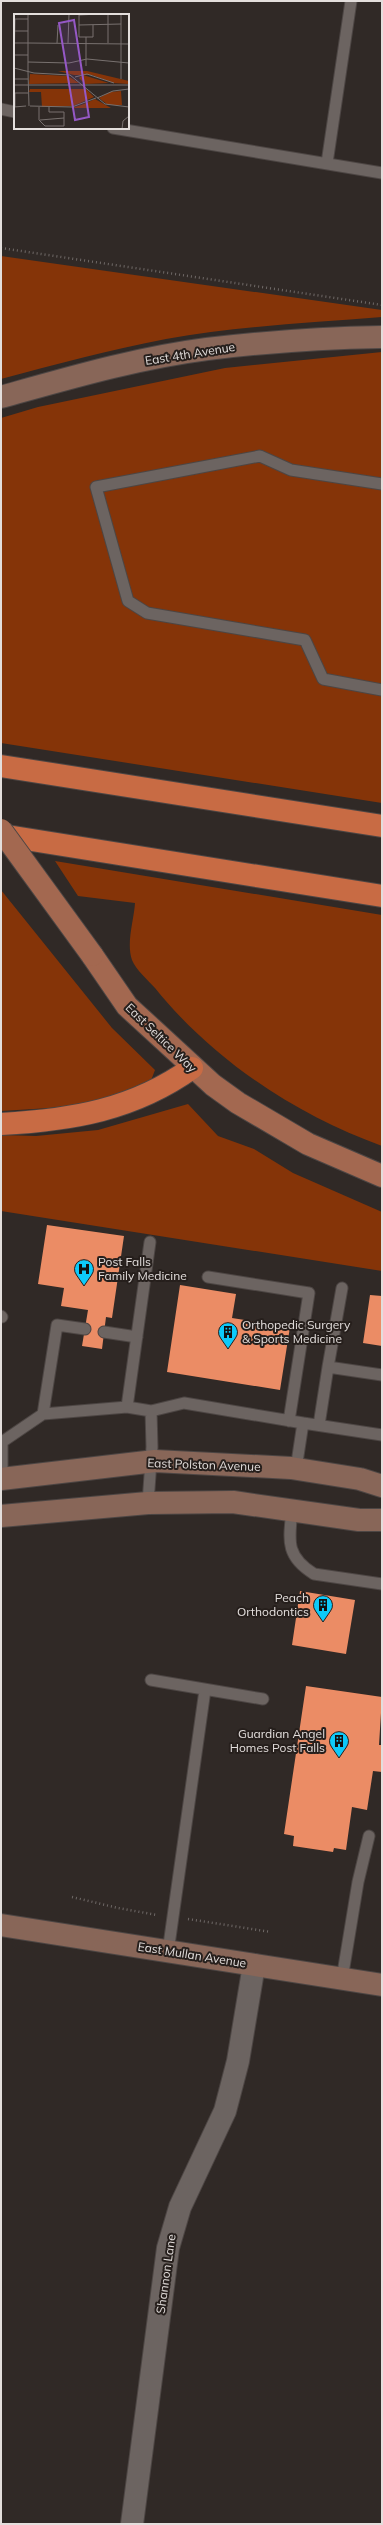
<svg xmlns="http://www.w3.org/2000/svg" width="383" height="2525" font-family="Mulish,sans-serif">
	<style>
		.green { fill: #853408 }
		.building { fill: #eb8c65 }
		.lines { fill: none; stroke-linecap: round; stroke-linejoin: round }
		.lane-casing { stroke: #4d4644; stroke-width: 13 }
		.street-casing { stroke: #4d4644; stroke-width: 24 }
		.secondary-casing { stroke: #4d4644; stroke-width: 24 }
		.primary-casing { stroke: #4d4644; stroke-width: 24 }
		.highway-casing { stroke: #4d4644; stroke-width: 24 }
		.path { stroke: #6f6967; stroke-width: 2.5; stroke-dasharray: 1 3; stroke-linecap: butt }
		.lane { stroke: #6c6461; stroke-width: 11 }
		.street { stroke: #6c6461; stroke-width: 22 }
		.secondary { stroke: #886658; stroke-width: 22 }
		.primary { stroke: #a36850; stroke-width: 22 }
		.highway { stroke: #c86b44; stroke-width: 22 }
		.primary-bridge-casing { stroke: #4d4644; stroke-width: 24; stroke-linecap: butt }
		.primary-bridge { stroke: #a36850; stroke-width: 22 }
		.labels { text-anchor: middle; stroke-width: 4; stroke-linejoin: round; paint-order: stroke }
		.street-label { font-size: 12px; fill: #e3dedc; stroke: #261f1c }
		.poi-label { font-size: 12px; fill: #e3dedc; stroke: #261f1c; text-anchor: start }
		.inset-road { fill: none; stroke: #78716f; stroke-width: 1 }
		.view { fill: #9558c6; fill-opacity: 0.15; stroke: #9558c6; stroke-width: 2 }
		.inset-edge { fill: none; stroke: #e3dedc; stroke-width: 2 }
	</style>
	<rect width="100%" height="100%" fill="#302926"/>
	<path class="green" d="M 1,256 L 382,310 L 382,317 C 310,323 237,326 166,339 C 110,350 56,364 1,379 Z
		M 382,352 L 382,803 L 1,743 L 1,418 L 38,407 L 225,368 Z
		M 55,861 L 382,915 L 382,1146 C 296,1115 213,1060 155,988 C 148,980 136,970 132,960 C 126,943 134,920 135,903 L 78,896 Z
		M 1,890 L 112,1028 L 155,1070 L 150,1083 L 114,1101 L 50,1108 L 1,1111 Z
		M 188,1104 L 218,1136 L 254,1149 L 293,1173 L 382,1212 L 382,1271 L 1,1211 L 1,1135 L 36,1136 L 98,1130 Z"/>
	<path class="building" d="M 47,1225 L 124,1236 L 112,1318 L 106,1317 L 102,1349 L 82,1346 L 88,1310 L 61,1306 L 64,1288 L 38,1284 Z
		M 180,1285 L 236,1294 L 232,1318 L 290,1327 L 280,1390 L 167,1372 Z
		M 370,1295 L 382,1296 L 382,1346 L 363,1343 Z
		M 300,1591 L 355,1600 L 346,1654 L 292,1645 Z
		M 306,1686 L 382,1697 L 379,1745 L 382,1745 L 382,1772 L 373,1771 L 367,1810 L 352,1807 L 346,1850 L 334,1848 L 333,1852 L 293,1846 L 294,1836 L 284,1834 Z"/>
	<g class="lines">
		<g class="lane-casing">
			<path id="lane" d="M 1,109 L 15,112
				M 113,128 L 382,173
				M 327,163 L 351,1
				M 382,484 L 291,470 L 260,456 L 96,487 L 128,601 L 147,613 L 305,640 L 323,679 L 382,690
				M 208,1277 L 309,1293 L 289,1421
				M 1,1316 L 2,1317
				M 104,1332 L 137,1337
				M 328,1367 L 342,1288
				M 127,1407 L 150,1242
				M 43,1414 L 57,1325 L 85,1329
				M 319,1425 L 328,1367 L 382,1375
				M 296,1469 L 303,1423 L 382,1435
				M 2,1479 L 2,1442 L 43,1414 L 127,1407 L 151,1411
				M 148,1503 L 152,1447 L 151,1411 L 184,1403 L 303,1423
				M 292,1510 C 289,1540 285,1556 314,1574 L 382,1584
				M 151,1680 L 263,1699
				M 168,1952 L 205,1690
				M 342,1979 L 358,1882 L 369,1836"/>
		</g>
		<g class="street-casing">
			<path id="street" d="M 132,2524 L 168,2248 L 180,2207 L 225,2111 L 238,2061 L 254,1965"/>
		</g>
		<g class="secondary-casing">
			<path id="secondary" d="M 1,397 C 69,378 137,358 207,349 C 265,342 324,338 382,337
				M 1,1479 L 155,1461 L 291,1468 L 360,1479 L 382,1486
				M 1,1516 L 148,1503 L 233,1502 L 359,1520 L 382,1520
				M 1,1925 L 382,1985"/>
		</g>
		<g class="primary-casing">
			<path id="primary" d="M 92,955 L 127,1006 L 213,1085 L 238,1103 L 308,1144 L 382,1176"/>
		</g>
		<g class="highway-casing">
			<path id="highway" d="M 1,766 L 382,826
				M 1,835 L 382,896
				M 1,1124 C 72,1120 133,1110 192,1068"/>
		</g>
		<path class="path" d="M 1,248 L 382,305
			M 72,1897 L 118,1908 L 157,1915
			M 188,1919 L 271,1932"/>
		<use href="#lane" class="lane"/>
		<use href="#street" class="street"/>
		<use href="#secondary" class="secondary"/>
		<use href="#primary" class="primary"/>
		<use href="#highway" class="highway"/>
		<g class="primary-bridge-casing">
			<path id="primary-bridge" d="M 1,830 L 92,955"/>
		</g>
		<use href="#primary-bridge" class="primary-bridge"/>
	</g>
	<defs>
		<g id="hospital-pin" transform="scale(1)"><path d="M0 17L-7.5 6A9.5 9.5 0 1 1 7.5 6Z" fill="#0dcafa" stroke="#261f1c"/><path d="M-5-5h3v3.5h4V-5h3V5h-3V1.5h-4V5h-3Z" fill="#111"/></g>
		<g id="building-pin" transform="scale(1)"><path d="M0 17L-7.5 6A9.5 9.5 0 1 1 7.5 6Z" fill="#0dcafa" stroke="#261f1c"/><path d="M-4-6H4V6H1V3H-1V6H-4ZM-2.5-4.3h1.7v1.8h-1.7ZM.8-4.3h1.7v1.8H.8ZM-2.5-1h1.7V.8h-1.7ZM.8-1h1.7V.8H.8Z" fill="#111"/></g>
	</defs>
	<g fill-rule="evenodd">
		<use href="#hospital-pin" x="84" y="1269"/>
		<use href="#building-pin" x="228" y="1332"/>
		<use href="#building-pin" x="323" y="1605"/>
		<use href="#building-pin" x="339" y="1741"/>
	</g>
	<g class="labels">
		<g class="street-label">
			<text transform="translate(190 354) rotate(-9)" y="4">East 4th Avenue</text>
			<text transform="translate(161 1038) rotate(44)" y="4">East Seltice Way</text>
			<text transform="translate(204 1465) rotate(2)" y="4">East Polston Avenue</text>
			<text transform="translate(192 1955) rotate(9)" y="4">East Mullan Avenue</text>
			<text transform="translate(166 2274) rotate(-82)" y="4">Shannon Lane</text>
		</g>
		<g class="poi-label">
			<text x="98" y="1266">Post Falls<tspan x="98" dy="14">Family Medicine</tspan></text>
			<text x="242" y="1329">Orthopedic Surgery<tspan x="242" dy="14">&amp; Sports Medicine</tspan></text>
			<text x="309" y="1602" text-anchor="end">Peach<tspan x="309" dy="14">Orthodontics</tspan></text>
			<text x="325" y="1738" text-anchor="end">Guardian Angel<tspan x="325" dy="14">Homes Post Falls</tspan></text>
		</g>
	</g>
	<g transform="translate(14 14)">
		<rect width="115" height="115" fill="#302926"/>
		<path d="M 44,57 L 73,57 L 115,67 L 115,70 L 99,69 L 78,61 L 60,61 ZM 16,60 L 54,62 L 65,69 L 15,70 ZM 69,61 L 95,69 L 71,70 L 65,64 ZM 16,75 L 72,75 L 80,83 L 59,92 L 28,93 L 27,78 L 15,78 ZM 107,77 L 108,91 L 94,91 L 85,84 L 96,78 ZM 81,85 L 97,94 L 58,94 L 70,90 Z" fill="#853408"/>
		<path class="inset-road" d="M 65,0 L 65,23 L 79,23 L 79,11M 94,0 L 94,29M 107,0 L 107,65M 65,1 L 85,0M 1,5 L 14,5M 65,11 L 107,10M 1,17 L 14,17M 1,29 L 14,29M 14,29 L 115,30M 43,29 L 44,11M 54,29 L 55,0M 0,41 L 14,41M 14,48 L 55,49 L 73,45 L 115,49M 72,52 L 72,23M 0,54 L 1,5M 0,54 L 20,59 L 56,61 L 91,90 L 115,93M 14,58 L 15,92M 14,58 L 14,0M 61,63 L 73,60 L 100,69M 0,65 L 14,65M 0,71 L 115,71M 0,79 L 14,79M 83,84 L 99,77 L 115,75M 16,92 L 58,93 L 82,84M 0,93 L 12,92M 1,93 L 1,79M 25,93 L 25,106 L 31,112 L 50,112 L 50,98 L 35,98 L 35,93M 26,106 L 50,104M 108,115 L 109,107 L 115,102"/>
		<path class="view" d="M 60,6 L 75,103 L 61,106 L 45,9 Z"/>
		<rect width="115" height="115" class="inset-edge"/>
	</g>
	<rect width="383" height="2525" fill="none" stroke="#e3dedc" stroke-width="4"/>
</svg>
